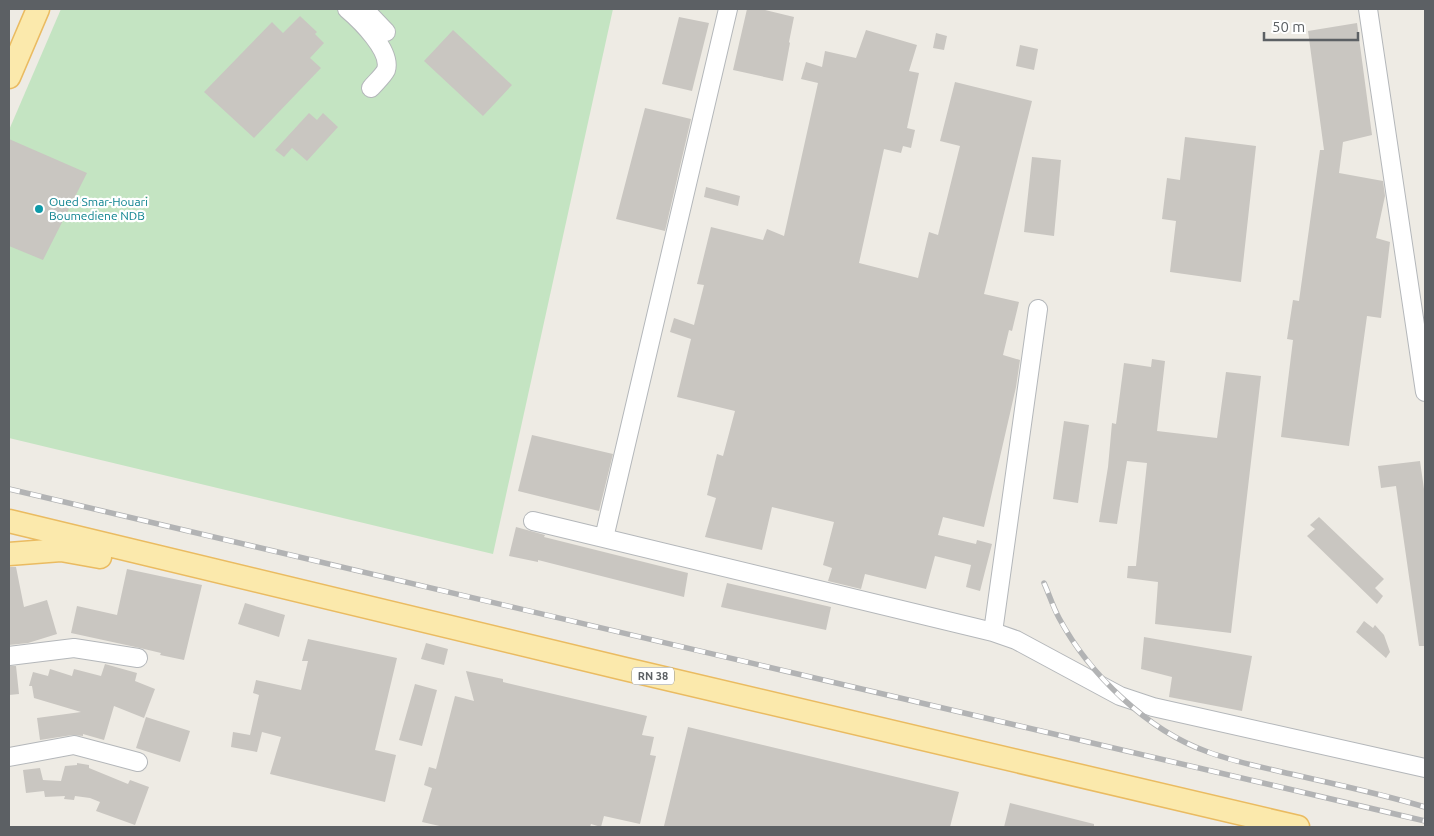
<svg xmlns="http://www.w3.org/2000/svg" width="1434" height="836" font-family="Ubuntu,sans-serif">
	<style>
		.green { fill: #c4e4c2 }
		.building { fill: #c9c6c1 }
		.lines { fill: none; stroke-linecap: round; stroke-linejoin: round }
		.minor-casing { stroke: #b4b7ba; stroke-width: 20 }
		.major-casing { stroke: #eabb61; stroke-width: 25 }
		.minor { stroke: #fff; stroke-width: 18 }
		.major { stroke: #fbe9ac; stroke-width: 22 }
		.rail-casing { stroke: #b2b3b4; stroke-width: 5.5 }
		.rail { stroke: #fff; stroke-width: 4; stroke-dasharray: 11; stroke-linecap: butt }
		.culture-dot { fill: #0f9aa8; stroke: #fff; stroke-width: 2 }
		.labels { text-anchor: middle; stroke-width: 4.5; stroke-linejoin: round; paint-order: stroke }
		.shield { fill: #fff; stroke: #8d9092; stroke-width: 1 }
		.shield-label { font-size: 11px; font-weight: bold; fill: #5c6064 }
		.culture-label { font-size: 12px; fill: #0d838f; stroke: #fff; text-anchor: start }
	</style>
	<rect width="100%" height="100%" fill="#eeebe4"/>
	<path class="green" d="M 61,9 L 613,9 L 493,554 L 9,438 L 9,130 Z"/>
	<path class="building" d="M 747,9 L 761,9 L 794,17 L 789,42 L 790,43 L 783,81 L 733,70 Z
		M 300,16 L 317,32 L 315,34 L 324,43 L 310,58 L 321,68 L 254,138 L 204,92 L 272,22 L 283,33 Z
		M 679,17 L 709,23 L 692,91 L 662,84 Z
		M 1357,23 L 1372,135 L 1343,142 L 1339,173 L 1383,181 L 1385,196 L 1376,238 L 1390,242 L 1381,318 L 1367,316 L 1349,446 L 1281,437 L 1293,340 L 1287,339 L 1293,300 L 1299,301 L 1320,150 L 1324,150 L 1308,31 Z
		M 453,30 L 512,85 L 483,116 L 424,61 Z
		M 866,30 L 917,45 L 909,71 L 919,73 L 907,128 L 915,130 L 911,148 L 903,146 L 901,153 L 884,149 L 859,263 L 918,278 L 929,232 L 938,235 L 960,146 L 940,141 L 955,82 L 1032,101 L 984,294 L 1019,302 L 1012,331 L 1009,330 L 1003,355 L 1020,360 L 1016,387 L 984,527 L 943,517 L 938,535 L 976,544 L 977,540 L 992,544 L 980,591 L 966,587 L 971,565 L 935,556 L 926,589 L 865,574 L 861,589 L 828,581 L 832,568 L 823,565 L 834,522 L 772,507 L 762,550 L 705,537 L 716,498 L 707,495 L 717,454 L 723,456 L 735,411 L 677,397 L 691,339 L 670,332 L 674,318 L 694,325 L 704,285 L 697,284 L 711,227 L 763,240 L 767,229 L 784,236 L 818,83 L 801,79 L 806,62 L 822,67 L 825,51 L 856,58 Z
		M 936,33 L 947,36 L 944,50 L 933,48 Z
		M 1020,45 L 1038,49 L 1034,70 L 1016,66 Z
		M 645,108 L 691,119 L 665,231 L 616,219 Z
		M 309,113 L 317,120 L 323,113 L 338,127 L 307,161 L 292,148 L 284,157 L 275,150 Z
		M 1185,137 L 1256,146 L 1241,282 L 1170,272 L 1176,221 L 1162,219 L 1167,178 L 1180,180 Z
		M 9,139 L 87,173 L 43,260 L 9,246 Z
		M 1032,157 L 1061,160 L 1054,236 L 1024,232 Z
		M 706,187 L 740,196 L 738,206 L 704,197 Z
		M 1152,359 L 1165,361 L 1157,431 L 1217,438 L 1226,372 L 1261,376 L 1231,633 L 1155,624 L 1158,582 L 1127,578 L 1128,566 L 1136,566 L 1147,463 L 1127,461 L 1117,524 L 1099,522 L 1108,467 L 1112,423 L 1116,424 L 1124,363 L 1151,367 Z
		M 1064,421 L 1089,425 L 1078,503 L 1053,499 Z
		M 532,435 L 613,454 L 599,511 L 518,491 Z
		M 1420,461 L 1425,496 L 1425,646 L 1419,646 L 1396,486 L 1381,488 L 1378,466 Z
		M 1319,517 L 1384,579 L 1375,588 L 1383,596 L 1377,604 L 1307,536 L 1315,529 L 1310,525 Z
		M 516,527 L 545,535 L 544,537 L 688,573 L 684,597 L 538,560 L 538,562 L 509,556 Z
		M 9,567 L 16,567 L 24,607 L 47,600 L 57,634 L 28,643 L 9,645 Z
		M 127,569 L 202,585 L 184,660 L 160,655 L 161,653 L 140,648 L 71,633 L 77,606 L 117,615 Z
		M 727,583 L 831,607 L 826,630 L 721,607 Z
		M 245,603 L 285,615 L 279,637 L 238,624 Z
		M 1364,621 L 1373,628 L 1375,625 L 1384,635 L 1390,652 L 1386,658 L 1356,632 Z
		M 1144,637 L 1252,656 L 1242,711 L 1169,697 L 1172,677 L 1141,669 Z
		M 308,639 L 397,658 L 375,750 L 396,755 L 385,802 L 270,774 L 281,737 L 262,732 L 257,752 L 231,747 L 233,732 L 250,735 L 259,695 L 253,693 L 256,680 L 301,690 L 308,661 L 302,661 Z
		M 426,643 L 448,649 L 444,665 L 421,659 Z
		M 105,664 L 137,673 L 135,681 L 155,689 L 144,718 L 114,706 L 104,740 L 83,734 L 83,736 L 72,735 L 40,740 L 37,718 L 81,712 L 34,698 L 32,686 L 29,686 L 33,672 L 48,676 L 50,669 L 72,676 L 74,669 L 101,676 Z
		M 9,666 L 16,666 L 19,694 L 9,695 Z
		M 466,671 L 503,679 L 503,682 L 647,716 L 642,735 L 654,737 L 650,755 L 656,756 L 640,824 L 604,816 L 601,827 L 591,824 L 590,827 L 444,827 L 422,822 L 432,788 L 424,785 L 429,767 L 436,769 L 455,696 L 474,701 Z
		M 415,684 L 437,690 L 422,746 L 399,740 Z
		M 146,717 L 190,731 L 180,762 L 136,748 Z
		M 688,727 L 959,792 L 950,827 L 664,826 Z
		M 77,763 L 89,765 L 89,768 L 128,784 L 130,780 L 149,787 L 135,825 L 96,811 L 100,802 L 90,798 L 75,796 L 74,800 L 64,799 L 65,796 L 45,797 L 44,791 L 26,793 L 23,770 L 40,768 L 43,780 L 61,781 L 65,766 L 77,765 Z
		M 1010,803 L 1094,824 L 1094,827 L 1004,827 Z"/>
	<g class="lines">
		<g class="minor-casing">
			<path id="minor" d="M 347,9 C 360,20 392,51 386,70 C 383,76 375,83 371,88
				M 1368,9 L 1425,392
				M 366,11 L 386,32
				M 533,521 L 993,632 L 1016,640 L 1120,696 L 1153,707 L 1425,768
				M 604,538 L 728,9
				M 993,632 L 1038,309
				M 9,656 L 74,648 L 138,658
				M 9,757 L 74,745 L 138,762"/>
		</g>
		<g class="major-casing">
			<path id="major" d="M 9,77 L 38,9
				M 9,521 L 625,669 L 1298,827
				M 9,554 L 61,550 L 100,557"/>
		</g>
		<use href="#minor" class="minor"/>
		<use href="#major" class="major"/>
		<g class="rail-casing">
			<path id="rail" d="M 9,489 L 1425,821
				M 1044,583 C 1049,594 1053,607 1059,618 C 1089,674 1148,731 1208,752 C 1232,761 1257,766 1282,772 C 1330,783 1378,793 1425,807"/>
		</g>
		<use href="#rail" class="rail"/>
	</g>
	<circle class="culture-dot" cx="39" cy="209" r="5"/>
	<g class="labels">
		<rect class="shield" x="632" y="667.5" width="42" height="17" rx="4"/>
		<g class="shield-label">
			<text x="653" y="680">RN 38</text>
		</g>
		<g class="culture-label">
			<text x="49" y="206">Oued Smar-Houari<tspan x="49" dy="14">Boumediene NDB</tspan></text>
		</g>
	</g>
	<rect width="1434" height="836" fill="none" stroke="#5c6064" stroke-width="20"/>
	<path d="M1264 32v8h94v-8" fill="none" stroke="#5c6064" stroke-width="2.5"/>
	<text x="1272" y="32" font-size="15" fill="#5c6064" stroke="#ffffff" stroke-width="4" paint-order="stroke">50 m</text>
</svg>
